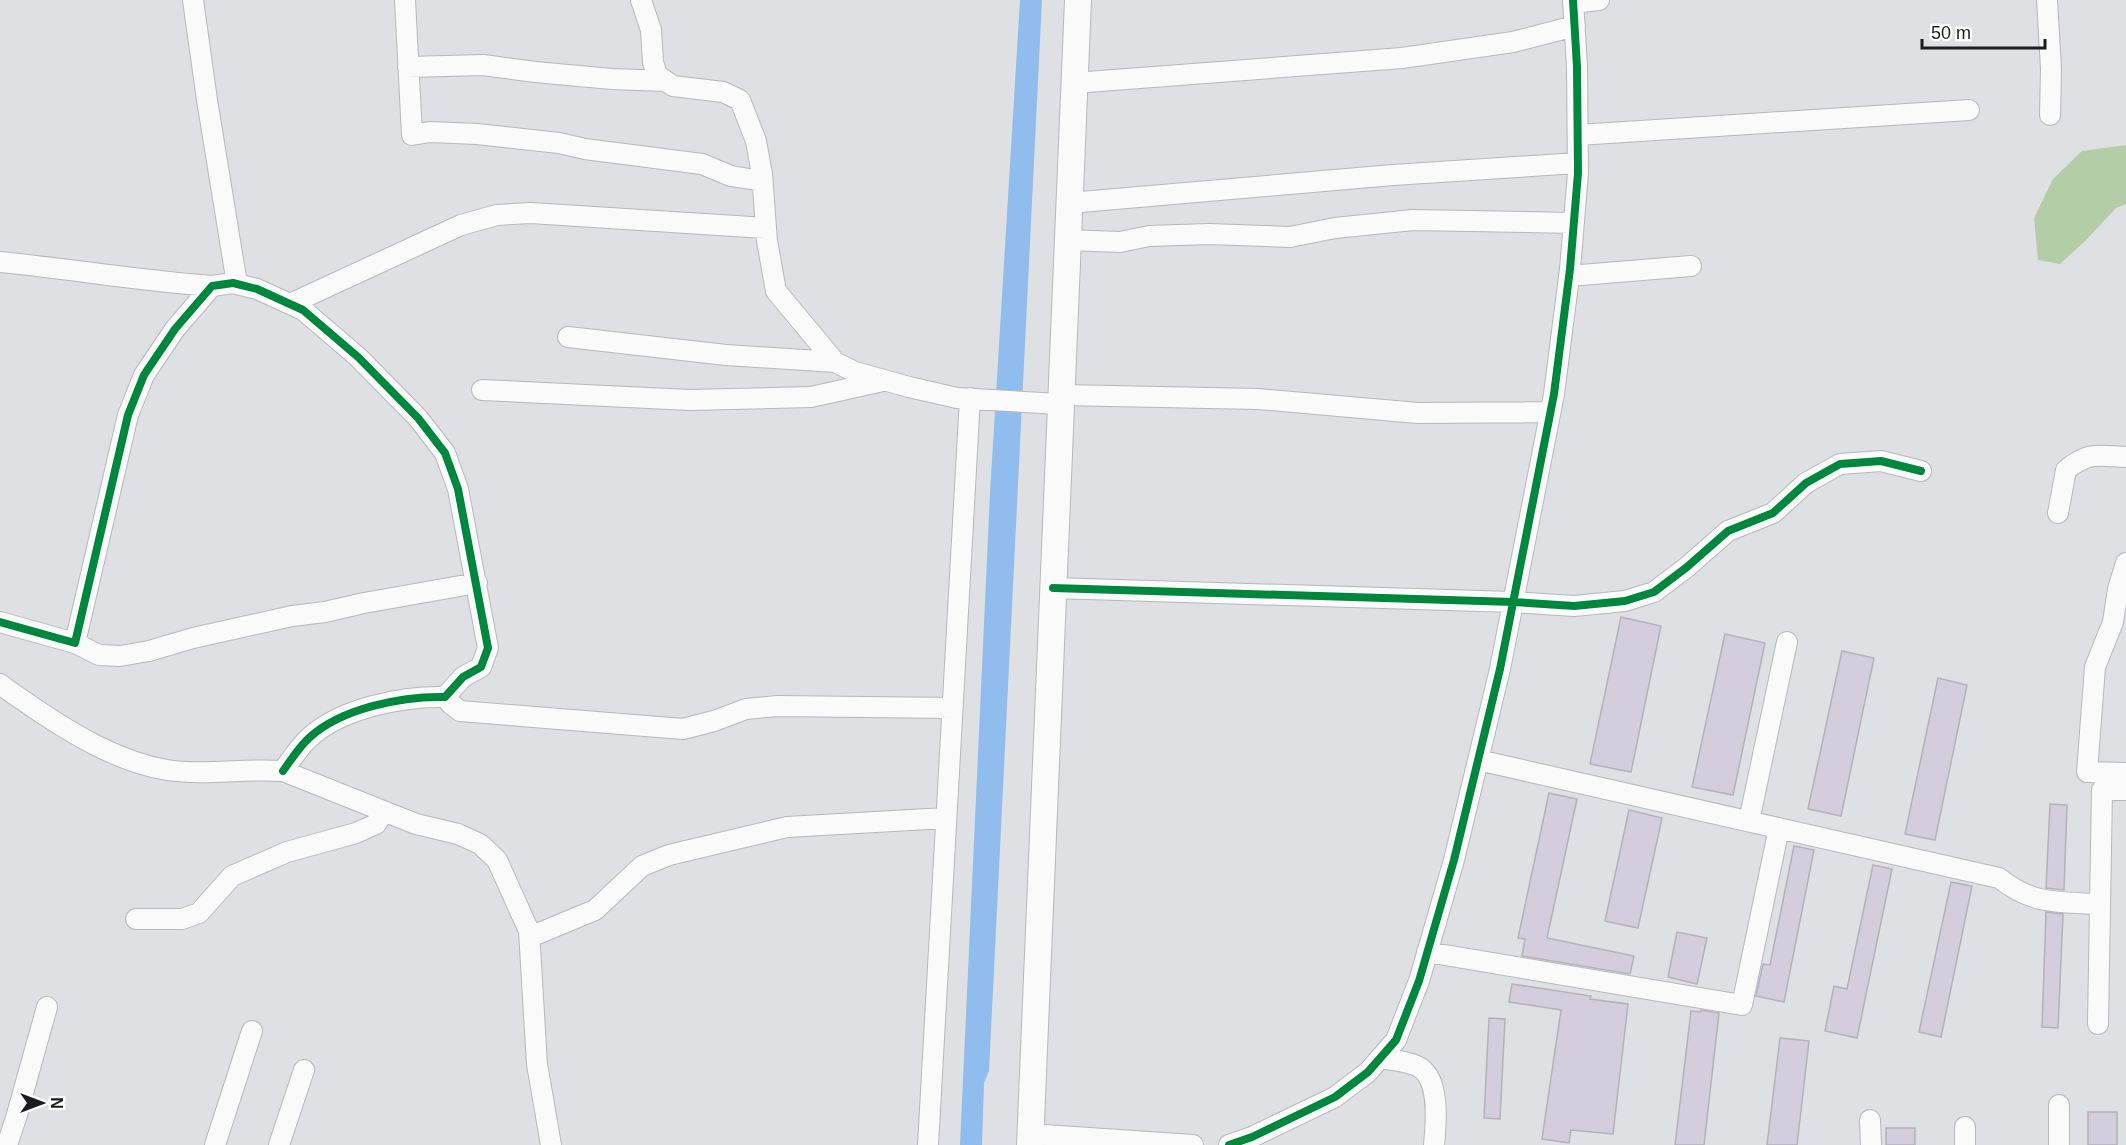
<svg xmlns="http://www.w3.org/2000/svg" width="2126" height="1145" font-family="Helvetica,sans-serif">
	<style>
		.green { fill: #b3cda7 }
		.water { fill: #91bdee }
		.building { fill: #d4cdde; stroke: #b3b3b6; stroke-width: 1.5 }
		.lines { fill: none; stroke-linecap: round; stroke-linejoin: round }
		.minor-casing { stroke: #b6b8bb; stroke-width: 22 }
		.major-casing { stroke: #b6b8bb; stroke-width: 28 }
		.minor { stroke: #fafafb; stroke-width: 20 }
		.major { stroke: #fafafb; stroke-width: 26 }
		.cycleway-casing { stroke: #fff; stroke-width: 11 }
		.cycleway { stroke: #00873e; stroke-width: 8 }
	</style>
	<rect width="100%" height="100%" fill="#dee0e4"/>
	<path class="green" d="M 2126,145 L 2126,204 L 2116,208 L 2085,241 L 2060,264 L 2038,260 L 2034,218 L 2053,179 L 2082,151 Z"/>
	<path class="water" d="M 1020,0 L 1042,0 L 989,1071 L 984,1083 L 982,1145 L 960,1145 L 990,493 Z"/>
	<path class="building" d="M 1621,617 L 1661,626 L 1631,772 L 1590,764 Z
		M 1725,634 L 1765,643 L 1733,795 L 1692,787 Z
		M 1842,651 L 1874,658 L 1841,816 L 1808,809 Z
		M 1938,678 L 1967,685 L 1935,840 L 1905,834 Z
		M 1549,793 L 1577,799 L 1547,938 L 1634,956 L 1630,974 L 1522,956 L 1525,939 L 1518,938 Z
		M 2050,804 L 2067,805 L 2064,890 L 2046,888 Z
		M 1629,810 L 1662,818 L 1638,928 L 1605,921 Z
		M 1794,846 L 1814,850 L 1784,1002 L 1756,996 L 1763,964 L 1770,965 Z
		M 1873,865 L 1892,869 L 1857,1038 L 1825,1031 L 1834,986 L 1847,989 Z
		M 1951,882 L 1972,886 L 1941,1037 L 1919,1032 Z
		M 2046,912 L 2063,914 L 2058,1028 L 2042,1027 Z
		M 1677,932 L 1707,938 L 1697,984 L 1668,977 Z
		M 1512,984 L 1591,996 L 1590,999 L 1628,1004 L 1613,1134 L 1571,1130 L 1569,1143 L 1542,1139 L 1561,1010 L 1509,1002 Z
		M 1701,1010 L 1719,1013 L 1704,1145 L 1675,1145 L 1691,1011 L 1701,1012 Z
		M 1489,1018 L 1505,1019 L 1500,1119 L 1484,1118 Z
		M 1780,1038 L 1809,1041 L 1797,1145 L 1767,1145 Z
		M 2088,1112 L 2117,1112 L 2117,1145 L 2088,1145 Z
		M 1886,1128 L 1915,1128 L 1915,1145 L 1886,1145 Z"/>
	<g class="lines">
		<g class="minor-casing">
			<path id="minor" d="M 193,0 L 207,100 L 237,284
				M 405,0 L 412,135 L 430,132 L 477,134 L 559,143 L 585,149 L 702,164 L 731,176 L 762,181
				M 641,0 L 651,30 L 653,62 L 657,75 L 673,86 L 723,92 L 740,100 L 756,141 L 762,174 L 767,241 L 776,291 L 835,362 L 855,372 L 909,387 L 957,398 L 1060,404
				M 2047,0 L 2051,69 L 2050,115
				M 1573,3 L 1599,0
				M 408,67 L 483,65 L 535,72 L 612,79 L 666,81
				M 1074,83 L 1402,58 L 1513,42 L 1575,26
				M 1578,135 L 1969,110
				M 1069,203 L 1393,175 L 1578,163
				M 1067,240 L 1120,242 L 1149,236 L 1209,234 L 1290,237 L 1335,228 L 1413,220 L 1574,223
				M 0,262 C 71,269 141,281 212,286
				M 1569,276 L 1691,266
				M 290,304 L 461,225 L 497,215 L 531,213 L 766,228
				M 568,337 L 726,355 L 835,362
				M 482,390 L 690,400 L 811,397 L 883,381
				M 1061,395 L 1258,399 L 1418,413 L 1550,412
				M 2058,513 L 2066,470 C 2089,451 2098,456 2126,457
				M 2126,563 L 2118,589 L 2113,622 L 2095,667 L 2087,772 L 2126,773
				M 1053,588 L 1513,602 L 1574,606 L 1625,601 L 1654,592 L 1687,567 L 1728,531 L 1773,513 L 1806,483 L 1840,464 L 1881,461 L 1921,471
				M 0,622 L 75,643 L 128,415 L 144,375 L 175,329 L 212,286 L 233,283 L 257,289 L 303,310 L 358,357 L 418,418 L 445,453 L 458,489 L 488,648 L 481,667 L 463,677 L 445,697 C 403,696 341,708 309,738 C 299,747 291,760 283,771
				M 75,643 L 99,655 L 120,656 L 149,651 L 193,638 L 292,616 L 325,612 L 364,603 L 477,583
				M 0,684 C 11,693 23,700 34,708 C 74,735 119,762 167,770 C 206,776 244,768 283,771 L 416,824 L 458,834 L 480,844 L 497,860 L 529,931 L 537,1064 L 551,1145
				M 445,697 L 451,704 L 460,711 L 683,729 L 714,721 L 746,709 L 778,706 L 952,708
				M 1478,760 L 1999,878 C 2033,905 2058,902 2100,904
				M 1749,821 L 1787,642
				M 136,919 L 182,919 L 199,913 L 232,876 L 287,852 L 356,833 L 376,824 L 384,811
				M 530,937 L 595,910 L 642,866 L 669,855 L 787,827 L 946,818
				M 1427,952 L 1742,1005 L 1779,828
				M 2098,1024 L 2102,790 L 2126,790
				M 1380,1058 C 1392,1060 1406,1061 1417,1066 C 1441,1077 1436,1124 1434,1145
				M 2059,1105 L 2059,1145
				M 1870,1120 L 1871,1145
				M 1965,1127 L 1965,1145
				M 1030,1134 L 1193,1145
				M 7,1145 L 16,1118 L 47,1007
				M 215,1145 L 252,1031
				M 279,1145 L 304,1070
				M 928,1145 L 970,398
				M 1229,1145 L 1252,1137 L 1335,1097 L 1368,1072 L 1396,1040 L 1419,981 L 1454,860 L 1500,669 L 1554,394 L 1570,269 L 1578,173 L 1577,67 L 1573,0"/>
		</g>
		<g class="major-casing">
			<path id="major" d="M 1030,1145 L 1078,0"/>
		</g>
		<use href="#minor" class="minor"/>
		<use href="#major" class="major"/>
		<g class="cycleway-casing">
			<path id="cycleway" d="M 1053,588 L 1513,602 L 1574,606 L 1625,601 L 1654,592 L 1687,567 L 1728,531 L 1773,513 L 1806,483 L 1840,464 L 1881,461 L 1921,471
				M 0,622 L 75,643 L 128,415 L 144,375 L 175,329 L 212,286 L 233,283 L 257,289 L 303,310 L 358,357 L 418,418 L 445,453 L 458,489 L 488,648 L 481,667 L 463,677 L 445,697 C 403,696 341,708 309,738 C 299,747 291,760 283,771
				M 1229,1145 L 1252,1137 L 1335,1097 L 1368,1072 L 1396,1040 L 1419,981 L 1454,860 L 1500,669 L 1554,394 L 1570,269 L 1578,173 L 1577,67 L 1573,0"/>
		</g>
		<use href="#cycleway" class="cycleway"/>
	</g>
	<g transform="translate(42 1103) rotate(90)" stroke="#ffffff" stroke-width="4.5" paint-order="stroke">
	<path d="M0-4.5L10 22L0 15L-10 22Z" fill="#1a1c1f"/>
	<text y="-9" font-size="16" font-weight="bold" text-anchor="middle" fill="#1a1c1f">N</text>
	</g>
	<path d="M1922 39v9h123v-9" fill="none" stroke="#1a1c1f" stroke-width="3"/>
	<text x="1931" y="39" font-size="18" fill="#1a1c1f" stroke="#ffffff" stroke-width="4.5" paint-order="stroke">50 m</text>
</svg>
